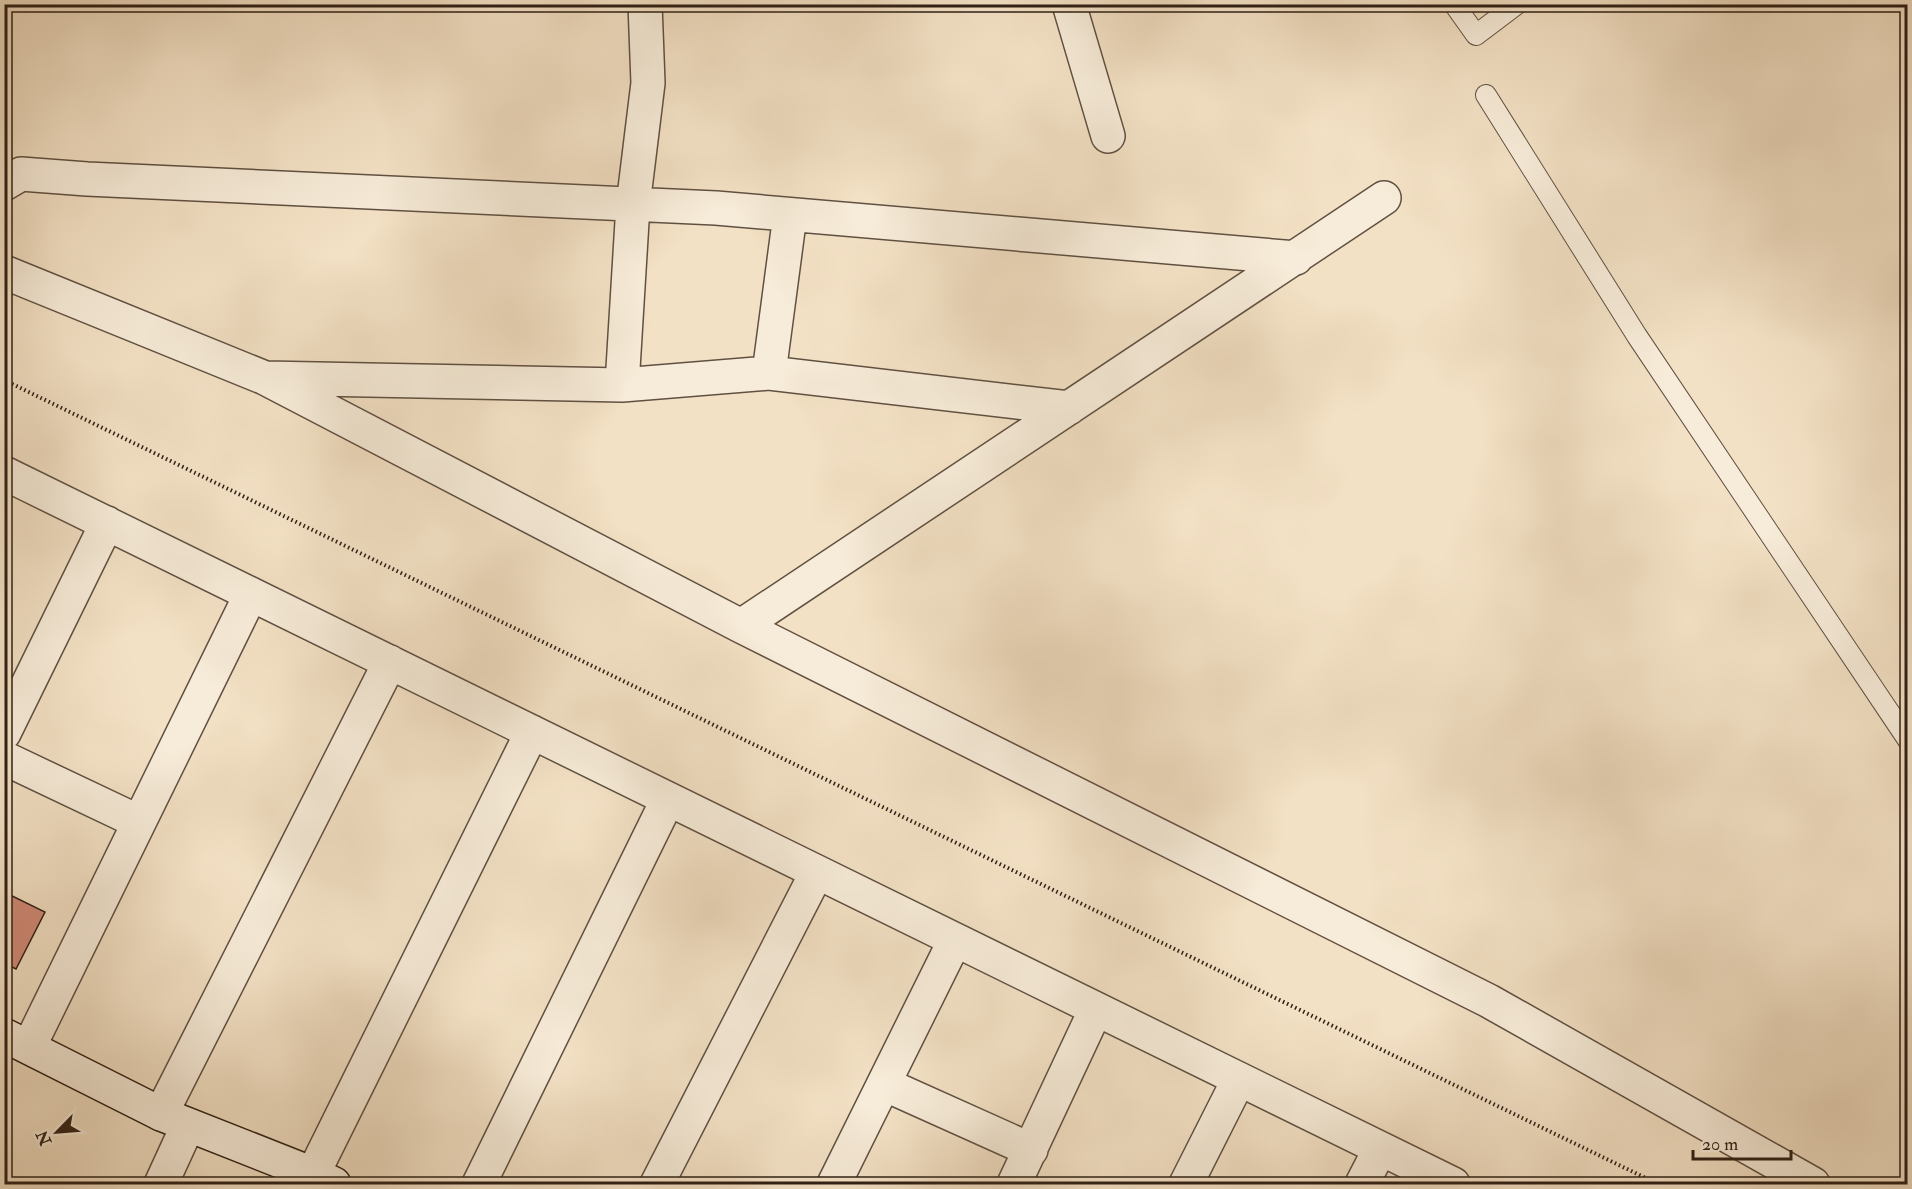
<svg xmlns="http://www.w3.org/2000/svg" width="1912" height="1189" font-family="'IM FELL Double Pica',serif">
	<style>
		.building { fill: #d18b78; stroke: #2f2016; stroke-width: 1.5 }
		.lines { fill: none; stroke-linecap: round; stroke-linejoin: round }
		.lane-casing { stroke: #605042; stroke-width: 22 }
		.street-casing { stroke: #605042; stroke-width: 36 }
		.secondary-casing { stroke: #2f2016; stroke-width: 36 }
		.path { stroke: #2f2016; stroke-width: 4; stroke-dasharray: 1.5 3; stroke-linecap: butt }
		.lane { stroke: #f7ecd9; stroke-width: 20 }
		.street { stroke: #f7ecd9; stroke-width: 33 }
		.secondary { stroke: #f7ecd9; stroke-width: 33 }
	</style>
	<rect width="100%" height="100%" fill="#f3e1c5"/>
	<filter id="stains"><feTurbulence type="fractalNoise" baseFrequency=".00333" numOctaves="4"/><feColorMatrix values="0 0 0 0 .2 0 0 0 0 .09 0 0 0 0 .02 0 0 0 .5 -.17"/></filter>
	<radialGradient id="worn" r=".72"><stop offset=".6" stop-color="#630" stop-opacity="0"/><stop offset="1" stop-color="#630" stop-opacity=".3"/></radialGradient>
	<path class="building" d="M 4,892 L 45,912 L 16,969 L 4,963 Z"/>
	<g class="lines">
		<g class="lane-casing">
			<path id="lane" d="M 1454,4 L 1476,35 L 1517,4
				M 1486,95 L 1637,336 L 1908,740"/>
		</g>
		<g class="street-casing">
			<path id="street" d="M 1069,4 L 1108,136
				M 4,184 L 21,174 L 87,179 L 716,208 L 1296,258
				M 4,272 L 265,378 L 622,385 L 769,373 L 1069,408
				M 769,373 L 790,215
				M 265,378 L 741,626 L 1489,1001 L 1813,1184
				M 622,385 L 633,205 L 648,83 L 645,4
				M 4,473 L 1453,1184
				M 741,626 L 1384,198
				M 4,733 L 107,523
				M 4,758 L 139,822
				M 29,1047 L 251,594
				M 884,1084 L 1031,1150
				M 161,1114 L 390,662
				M 313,1174 L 532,732
				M 161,1184 L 188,1125
				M 479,1184 L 668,799
				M 657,1184 L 817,872
				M 834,1184 L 955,940
				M 1014,1184 L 1096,1009
				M 1186,1184 L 1239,1079
				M 1362,1184 L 1380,1149"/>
		</g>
		<g class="secondary-casing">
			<path id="secondary" d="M 4,1035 L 161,1114 L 313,1174 L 334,1184"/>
		</g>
		<path class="path" d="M 4,380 L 1658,1184"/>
		<use href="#lane" class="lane"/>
		<use href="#street" class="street"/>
		<use href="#secondary" class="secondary"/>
	</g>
	<rect width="1912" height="1189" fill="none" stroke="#f3e1c5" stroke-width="24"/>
	<rect x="6" y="6" width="1900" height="1177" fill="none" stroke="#2f2016" stroke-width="3"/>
	<rect x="12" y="12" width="1888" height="1165" fill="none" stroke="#2f2016" stroke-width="1.5"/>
	<g transform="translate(57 1132) rotate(245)" stroke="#f7ecd9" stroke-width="4.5" paint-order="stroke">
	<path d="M0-4.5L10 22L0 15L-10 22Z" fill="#2f2016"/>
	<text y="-9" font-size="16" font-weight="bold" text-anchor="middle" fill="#2f2016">N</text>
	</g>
	<path d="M1693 1150v9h98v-9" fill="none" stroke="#2f2016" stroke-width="3"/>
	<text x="1702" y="1150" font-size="18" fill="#2f2016" stroke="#f7ecd9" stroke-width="4.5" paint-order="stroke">20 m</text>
	<rect width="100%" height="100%" filter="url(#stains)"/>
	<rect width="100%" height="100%" fill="url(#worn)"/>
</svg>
